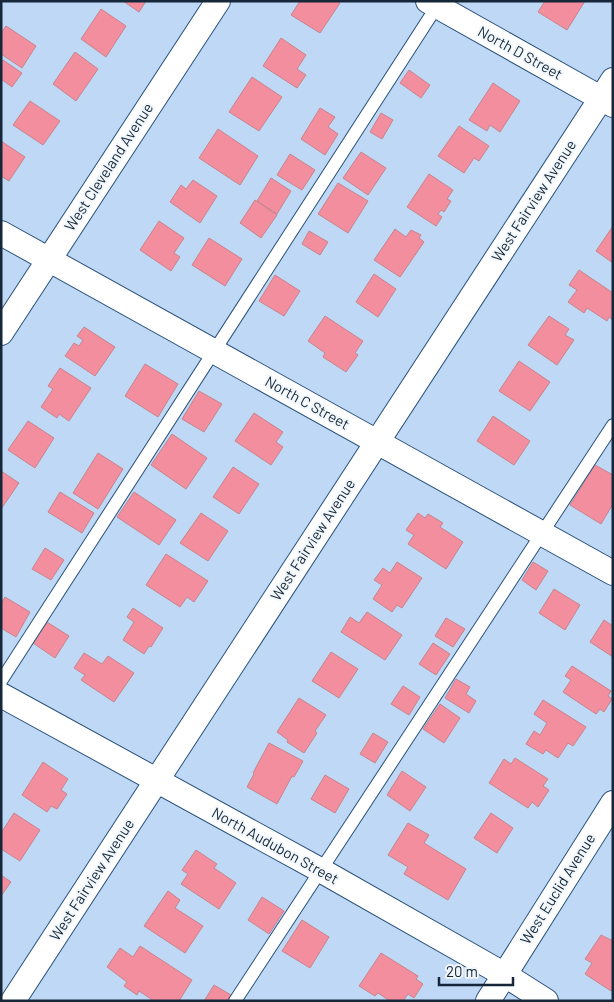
<svg xmlns="http://www.w3.org/2000/svg" width="614" height="1002" font-family="Barlow,sans-serif">
	<style>
		.building { fill: #f28e9d; stroke: #c7848c }
		.lines { fill: none; stroke-linecap: round; stroke-linejoin: round }
		.lane-casing { stroke: #2a527c; stroke-width: 14 }
		.street-casing { stroke: #2a527c; stroke-width: 26 }
		.lane { stroke: #fff; stroke-width: 12 }
		.street { stroke: #fff; stroke-width: 24 }
		.labels { text-anchor: middle; stroke-width: 4; stroke-linejoin: round; paint-order: stroke }
		.street-label { font-size: 15px; fill: #152739; stroke: #f2f7fc }
	</style>
	<rect width="100%" height="100%" fill="#bed8f6"/>
	<path class="building" d="M 123,1 L 146,1 L 139,12 Z
		M 300,1 L 338,1 L 340,3 L 320,33 L 291,15 Z
		M 545,1 L 585,1 L 567,30 L 538,12 Z
		M 101,9 L 126,26 L 106,57 L 81,39 Z
		M 6,26 L 36,46 L 22,68 L 1,54 L 1,33 Z
		M 281,38 L 306,55 L 297,69 L 306,75 L 297,88 L 263,66 Z
		M 75,52 L 98,69 L 76,101 L 53,84 Z
		M 3,60 L 22,73 L 12,87 L 1,79 L 1,62 Z
		M 409,70 L 430,85 L 421,98 L 400,83 Z
		M 252,77 L 282,97 L 259,131 L 229,112 Z
		M 493,83 L 520,101 L 500,132 L 490,125 L 487,131 L 469,120 Z
		M 30,101 L 60,121 L 43,145 L 13,125 Z
		M 320,108 L 335,117 L 328,127 L 338,134 L 325,155 L 301,139 Z
		M 381,113 L 393,120 L 382,139 L 370,132 Z
		M 459,126 L 489,146 L 479,161 L 474,158 L 464,173 L 438,156 Z
		M 218,129 L 258,156 L 240,185 L 199,158 Z
		M 1,141 L 25,157 L 9,181 L 1,176 Z
		M 361,152 L 386,168 L 368,195 L 343,178 Z
		M 290,154 L 315,170 L 302,190 L 277,175 Z
		M 429,174 L 453,190 L 447,199 L 451,201 L 444,212 L 441,210 L 438,214 L 442,217 L 436,226 L 407,207 Z
		M 271,178 L 291,191 L 277,214 L 257,201 Z
		M 193,180 L 217,196 L 200,223 L 170,202 L 181,185 L 186,189 Z
		M 338,183 L 368,201 L 348,233 L 318,214 Z
		M 255,200 L 277,215 L 261,238 L 240,223 Z
		M 159,221 L 184,238 L 174,253 L 180,257 L 171,271 L 140,250 Z
		M 613,226 L 613,263 L 596,251 Z
		M 395,229 L 406,237 L 411,230 L 421,235 L 419,238 L 424,242 L 400,277 L 374,260 Z
		M 309,231 L 328,242 L 320,255 L 302,244 Z
		M 209,238 L 242,259 L 225,286 L 192,265 Z
		M 579,270 L 613,293 L 613,320 L 609,317 L 607,321 L 587,308 L 584,313 L 568,302 L 577,290 L 569,285 Z
		M 374,274 L 396,289 L 378,317 L 356,302 Z
		M 275,275 L 300,291 L 284,316 L 259,301 Z
		M 325,316 L 363,341 L 355,353 L 358,355 L 346,372 L 323,357 L 325,353 L 308,341 Z
		M 549,316 L 569,329 L 565,335 L 574,340 L 557,365 L 528,345 Z
		M 84,327 L 115,347 L 95,376 L 65,356 L 74,343 L 79,346 L 83,340 L 77,336 Z
		M 519,361 L 550,382 L 530,411 L 499,391 Z
		M 145,364 L 178,384 L 158,417 L 125,396 Z
		M 60,368 L 91,388 L 69,421 L 59,414 L 57,418 L 41,407 L 53,389 L 48,386 Z
		M 199,391 L 222,404 L 204,432 L 182,419 Z
		M 254,413 L 283,432 L 276,442 L 283,447 L 271,465 L 235,441 Z
		M 493,416 L 530,441 L 514,465 L 477,441 Z
		M 28,421 L 54,438 L 35,468 L 8,450 Z
		M 172,434 L 207,458 L 186,489 L 151,465 Z
		M 98,453 L 123,469 L 98,509 L 73,493 Z
		M 595,465 L 613,475 L 613,504 L 601,524 L 570,505 Z
		M 233,467 L 259,484 L 239,514 L 213,497 Z
		M 1,471 L 19,483 L 1,509 Z
		M 60,492 L 94,513 L 82,533 L 48,512 Z
		M 134,492 L 176,520 L 159,545 L 117,517 Z
		M 201,513 L 228,531 L 208,561 L 180,543 Z
		M 418,513 L 425,518 L 428,514 L 443,523 L 440,527 L 463,542 L 446,569 L 408,544 L 414,535 L 406,530 Z
		M 45,548 L 64,560 L 51,580 L 32,569 Z
		M 166,554 L 208,581 L 194,602 L 187,597 L 180,607 L 146,585 Z
		M 397,562 L 422,578 L 402,608 L 397,605 L 392,612 L 373,599 L 382,585 L 374,580 L 383,568 L 390,573 Z
		M 533,562 L 548,571 L 536,590 L 522,580 Z
		M 554,589 L 580,605 L 565,630 L 539,613 Z
		M 5,597 L 30,612 L 16,637 L 1,628 L 1,604 Z
		M 133,608 L 163,628 L 151,647 L 149,646 L 144,654 L 123,640 L 134,622 L 127,617 Z
		M 367,612 L 402,635 L 385,660 L 341,632 L 350,617 L 359,623 Z
		M 446,618 L 465,629 L 453,647 L 435,636 Z
		M 604,620 L 613,626 L 613,657 L 590,642 Z
		M 47,622 L 69,636 L 55,658 L 33,643 Z
		M 433,643 L 450,654 L 436,675 L 419,664 Z
		M 331,652 L 358,669 L 339,698 L 312,681 Z
		M 84,653 L 102,664 L 108,656 L 134,673 L 114,702 L 81,680 L 85,675 L 74,668 Z
		M 572,666 L 611,691 L 608,696 L 612,699 L 604,712 L 600,709 L 596,714 L 563,692 L 571,680 L 565,676 Z
		M 456,679 L 470,687 L 466,694 L 476,701 L 469,713 L 445,698 Z
		M 403,686 L 420,697 L 409,715 L 391,704 Z
		M 299,698 L 326,715 L 315,731 L 317,733 L 304,753 L 287,742 L 288,740 L 277,732 Z
		M 543,700 L 586,727 L 573,746 L 568,743 L 558,758 L 546,750 L 543,754 L 526,744 L 534,731 L 540,735 L 547,723 L 534,714 Z
		M 440,704 L 460,718 L 444,743 L 423,729 Z
		M 373,733 L 388,742 L 375,763 L 360,754 Z
		M 269,743 L 303,761 L 294,777 L 292,776 L 277,804 L 247,787 L 254,774 L 253,773 Z
		M 515,758 L 548,779 L 543,786 L 549,790 L 538,807 L 532,802 L 528,808 L 489,783 L 504,759 L 511,764 Z
		M 43,762 L 68,779 L 61,790 L 67,794 L 57,809 L 51,806 L 47,812 L 22,795 Z
		M 402,771 L 426,787 L 410,811 L 387,795 Z
		M 325,775 L 349,789 L 335,813 L 311,799 Z
		M 14,813 L 40,830 L 20,861 L 1,849 L 1,833 Z
		M 491,813 L 513,828 L 497,853 L 474,838 Z
		M 408,823 L 429,835 L 424,843 L 466,869 L 448,900 L 404,874 L 408,867 L 388,855 Z
		M 196,850 L 217,864 L 214,868 L 236,883 L 219,909 L 181,884 L 188,874 L 182,870 Z
		M 1,875 L 11,882 L 1,896 Z
		M 168,891 L 180,900 L 175,908 L 203,926 L 185,953 L 144,926 Z
		M 262,897 L 284,911 L 269,934 L 248,920 Z
		M 302,920 L 329,937 L 310,968 L 282,951 Z
		M 601,935 L 613,941 L 613,988 L 611,991 L 585,974 L 592,963 L 585,959 Z
		M 140,946 L 192,980 L 179,1001 L 154,1001 L 139,991 L 137,995 L 124,986 L 127,982 L 107,967 L 120,948 L 133,957 Z
		M 381,953 L 418,976 L 416,979 L 423,984 L 414,998 L 408,994 L 403,1001 L 390,1001 L 378,993 L 375,996 L 359,986 Z
		M 214,985 L 231,995 L 227,1001 L 204,1001 Z"/>
	<g class="lines">
		<g class="lane-casing">
			<path id="lane" d="M 1,681 L 439,3
				M 235,1001 L 613,425"/>
		</g>
		<g class="street-casing">
			<path id="street" d="M 428,1 L 613,105
				M 1,233 L 613,573
				M 1,333 L 218,1
				M 1,695 L 322,871 L 505,975 L 546,1001
				M 13,1001 L 613,80
				M 488,1001 L 613,803"/>
		</g>
		<use href="#lane" class="lane"/>
		<use href="#street" class="street"/>
	</g>
	<g class="labels">
		<g class="street-label">
			<text transform="translate(520 53) rotate(29)" y="5">North D Street</text>
			<text transform="translate(109 167) rotate(-57)" y="5">West Cleveland Avenue</text>
			<text transform="translate(534 201) rotate(-57)" y="5">West Fairview Avenue</text>
			<text transform="translate(307 403) rotate(29)" y="5">North C Street</text>
			<text transform="translate(313 540) rotate(-57)" y="5">West Fairview Avenue</text>
			<text transform="translate(275 846) rotate(29)" y="5">North Audubon Street</text>
			<text transform="translate(92 880) rotate(-57)" y="5">West Fairview Avenue</text>
			<text transform="translate(558 889) rotate(-58)" y="5">West Euclid Avenue</text>
		</g>
	</g>
	<rect width="614" height="1002" fill="none" stroke="#152739" stroke-width="5"/>
	<path d="M439 977v8h74v-8" fill="none" stroke="#152739" stroke-width="2.5"/>
	<text x="446" y="977" font-size="15" fill="#152739" stroke="#f2f7fc" stroke-width="4" paint-order="stroke">20 m</text>
</svg>
